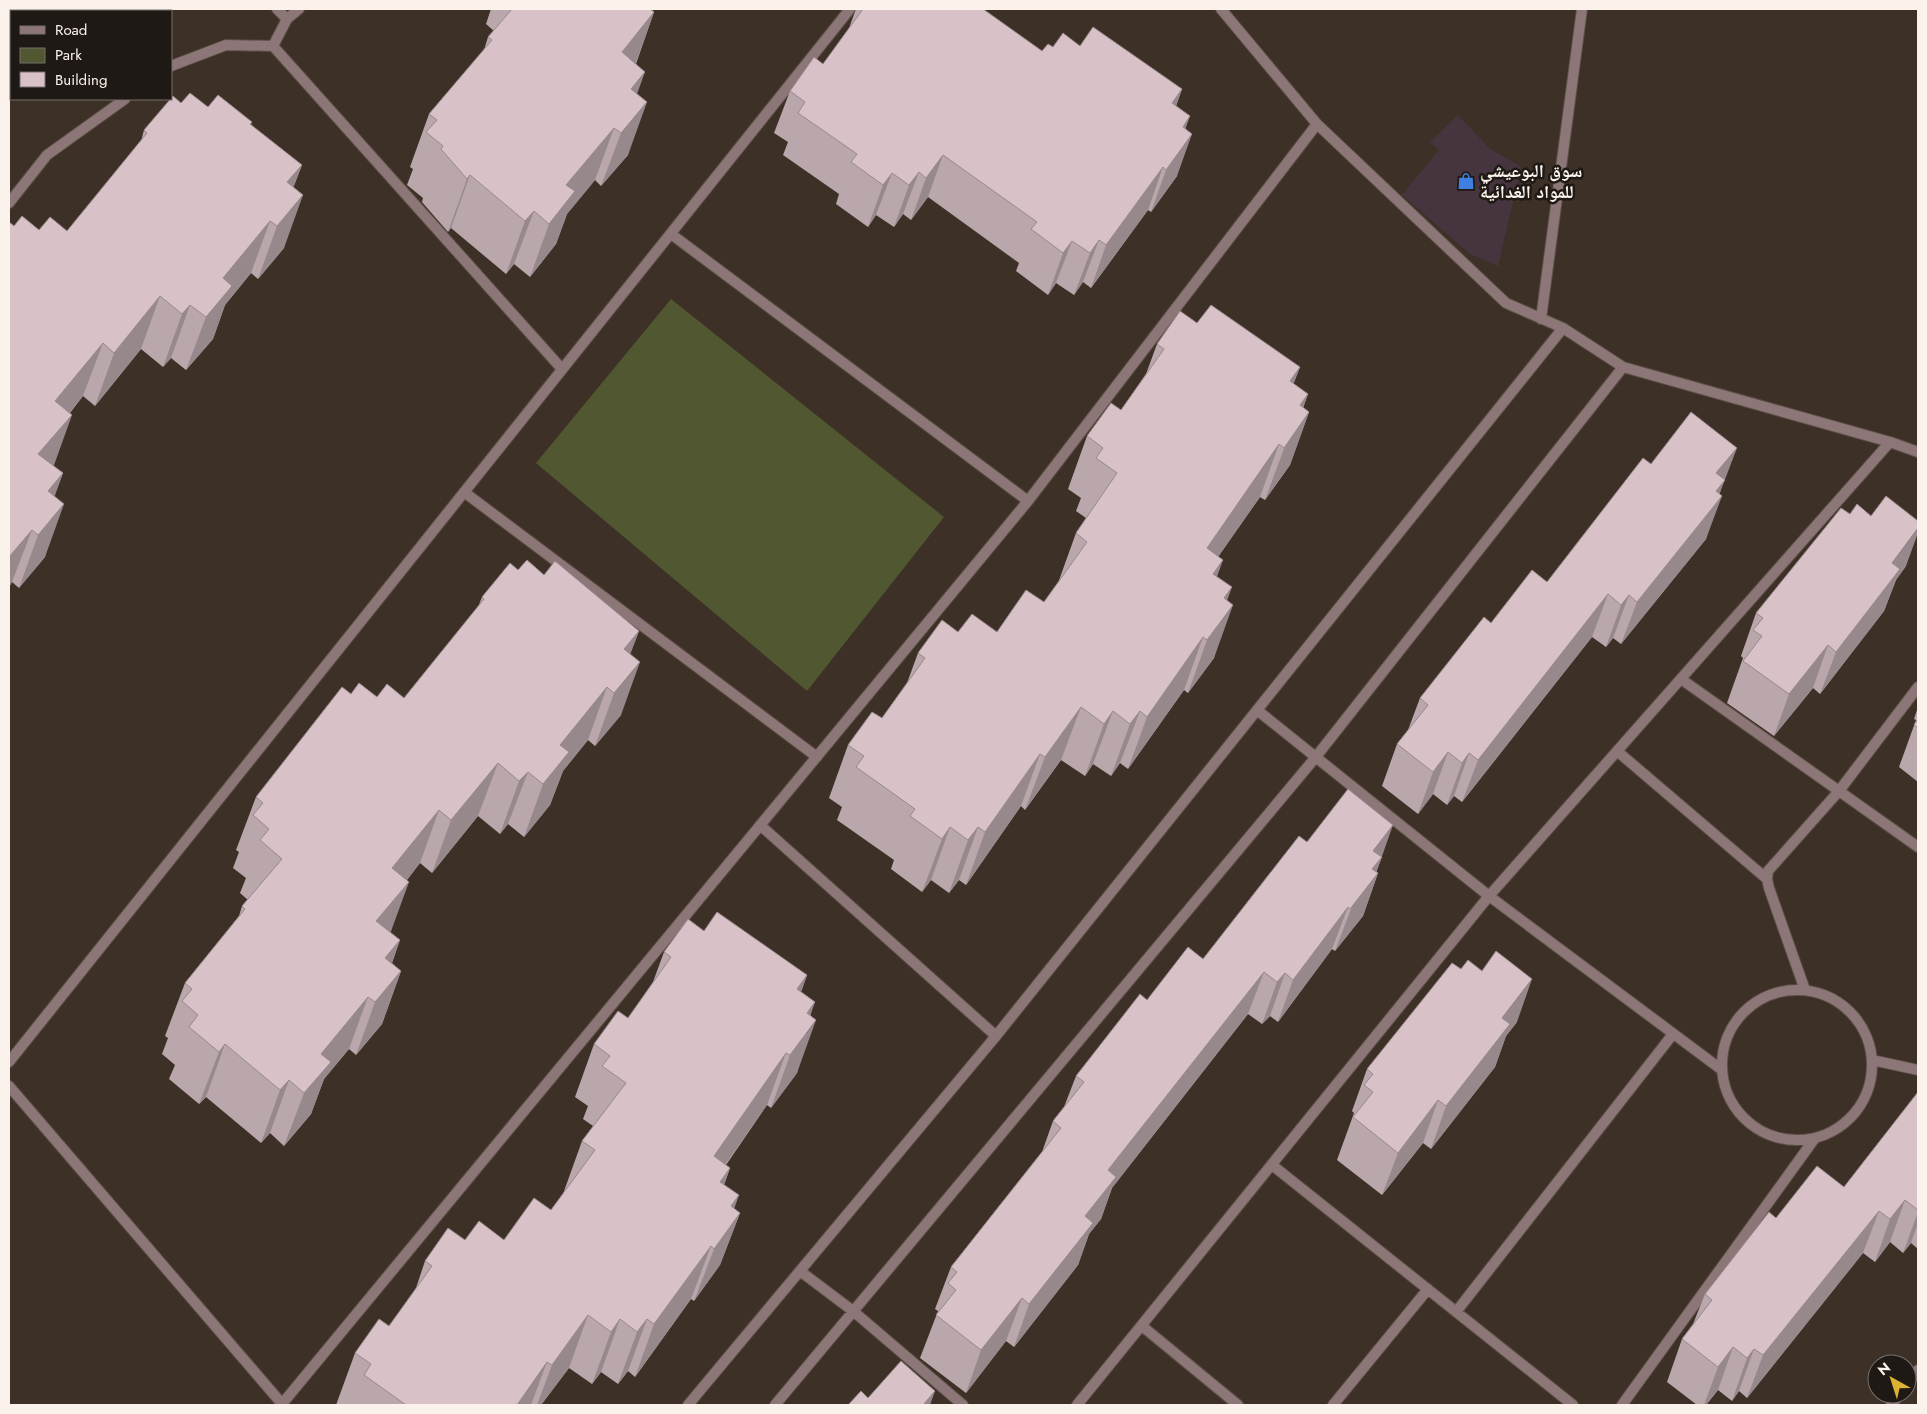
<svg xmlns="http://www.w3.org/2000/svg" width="1927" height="1414" font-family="Jost,'Noto Naskh Arabic',sans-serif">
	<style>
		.commercial { fill: #46353f }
		.green { fill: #515731 }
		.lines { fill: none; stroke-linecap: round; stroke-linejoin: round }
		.minor-casing { stroke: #5b4f46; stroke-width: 12 }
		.minor { stroke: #8d7677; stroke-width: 10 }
		.wall { fill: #baa7ac }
		.shaded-wall { fill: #97888c }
		.building { fill: #d8c2c8; stroke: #97888c }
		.labels { text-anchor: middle; stroke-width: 5; stroke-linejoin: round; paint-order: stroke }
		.poi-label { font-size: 18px; font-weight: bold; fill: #fbf2ec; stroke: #1f1915; text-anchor: start }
	</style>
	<rect width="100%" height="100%" fill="#3d3026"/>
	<path class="commercial" d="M 1458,115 L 1489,148 L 1521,167 L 1498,266 L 1470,254 L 1402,195 L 1439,150 L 1430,142 Z"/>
	<path class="green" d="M 671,299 L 944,517 L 807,691 L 536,463 Z"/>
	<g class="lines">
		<g class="minor-casing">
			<path id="minor" d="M 277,9 L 287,19
				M 1221,9 L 1317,124 L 1506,303 L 1563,328 L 1623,367 L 1890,442 L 1918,452
				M 273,46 L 287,19 L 299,9
				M 171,66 L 226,45 L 273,46 L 562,369
				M 9,203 L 47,155 L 125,99
				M 671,234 L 1028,501
				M 1541,319 L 1582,9
				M 464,492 L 817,757
				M 1681,679 L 1918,847
				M 1257,710 L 1489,896 L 1722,1070
				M 1617,751 L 1767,879
				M 760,825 L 996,1036
				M 1805,990 L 1769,888 L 1767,879 L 1768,871 L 1839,791 L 1918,687
				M1722 1065a75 75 0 1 1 150 0a75 75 0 1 1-150 0Z
				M 1872,1060 L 1918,1070
				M 9,1062 L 850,9
				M 9,1086 L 283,1405
				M 1272,1165 L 1573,1405
				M 800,1271 L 853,1311 L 963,1405
				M 1456,1312 L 1673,1034
				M 1142,1326 L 1238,1405
				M 1907,1385 L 1918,1370
				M 282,1404 L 1028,501 L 1317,124
				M 688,1405 L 996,1036 L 1563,328
				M 775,1405 L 1315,758 L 1623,367
				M 1077,1405 L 1489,896 L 1890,442
				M 1333,1405 L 1428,1289
				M 1622,1405 L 1815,1138
				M 1891,1405 L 1900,1394"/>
		</g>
		<use href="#minor" class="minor"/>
	</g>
	<path class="wall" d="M 491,9 L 654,9 L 652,10 L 654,12 L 636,64 L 637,94 L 628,155 L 601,186 L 595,180 L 567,214 L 556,244 L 530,277 L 514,264 L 506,274 L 451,228 L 448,232 L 422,202 L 423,198 L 407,185 L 413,169 L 410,167 L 429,114 L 484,50 L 488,37 L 494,31 L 486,24 Z
		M 856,9 L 983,9 L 1042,51 L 1053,47 L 1080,46 L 1182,89 L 1176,106 L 1186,129 L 1177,176 L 1151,212 L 1148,210 L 1091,288 L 1083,282 L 1074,295 L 1056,283 L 1048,295 L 1016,271 L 1019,263 L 928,197 L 911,220 L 903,214 L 894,227 L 876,215 L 868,227 L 836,204 L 839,194 L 783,155 L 788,142 L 774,133 L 790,91 L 823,64 L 849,28 Z
		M 208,107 L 252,122 L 251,125 L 302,165 L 293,188 L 284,248 L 258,279 L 251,273 L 225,305 L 213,339 L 186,370 L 171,358 L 163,367 L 141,349 L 95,406 L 83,396 L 70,413 L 53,466 L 63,473 L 54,496 L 45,557 L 19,588 L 12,582 L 9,587 L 9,222 L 14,226 L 39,230 L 67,231 L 141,141 L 144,130 Z
		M 1197,323 L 1300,367 L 1293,384 L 1308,394 L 1303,408 L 1309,412 L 1290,465 L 1265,500 L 1260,497 L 1218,557 L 1217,577 L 1227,601 L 1214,658 L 1188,693 L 1184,690 L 1128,769 L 1120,763 L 1111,776 L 1093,764 L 1085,776 L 1061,760 L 1025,810 L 1021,806 L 966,885 L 959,880 L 949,893 L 931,880 L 922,892 L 891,869 L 894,860 L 837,820 L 842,807 L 829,798 L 848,745 L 882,718 L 907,683 L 918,653 L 958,632 L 997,632 L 1044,602 L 1058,583 L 1076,533 L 1086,518 L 1076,511 L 1081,498 L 1068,489 L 1087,436 L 1121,410 L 1146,374 L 1157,344 Z
		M 1721,490 L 1719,494 L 1706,539 L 1621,644 L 1613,638 L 1606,647 L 1592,637 L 1462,802 L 1454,796 L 1447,805 L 1433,794 L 1418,814 L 1382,786 L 1397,744 L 1408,730 L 1420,698 L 1491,623 L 1547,582 Z
		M 1906,566 L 1896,580 L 1884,611 L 1820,694 L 1813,688 L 1774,736 L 1727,703 L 1743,658 L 1741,656 L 1756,613 Z
		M 518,570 L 544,575 L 639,631 L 630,654 L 621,715 L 595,746 L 588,740 L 563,771 L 550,805 L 524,837 L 508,824 L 500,834 L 478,816 L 432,873 L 420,863 L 407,880 L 390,933 L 400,940 L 392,963 L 401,971 L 382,1024 L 356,1055 L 349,1049 L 324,1079 L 311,1114 L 284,1146 L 270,1133 L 261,1143 L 206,1097 L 199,1104 L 169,1079 L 175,1065 L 162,1054 L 168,1038 L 165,1036 L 185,983 L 239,916 L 242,906 L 248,900 L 240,893 L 246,878 L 233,868 L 239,852 L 236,850 L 256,797 L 351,694 L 377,697 L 404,698 L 478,607 L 482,597 Z
		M 1918,707 L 1918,782 L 1899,767 L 1916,720 L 1914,719 Z
		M 1307,842 L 1382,857 L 1376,872 L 1378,873 L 1363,916 L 1335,951 L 1332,949 L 1278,1022 L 1270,1016 L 1262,1024 L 1248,1014 L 1112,1188 L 1101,1219 L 1089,1234 L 1078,1265 L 1014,1347 L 1006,1341 L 966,1393 L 920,1358 L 938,1311 L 935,1309 L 951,1267 L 1042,1152 L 1053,1121 L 1064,1107 L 1076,1076 L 1147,1000 L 1203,959 Z
		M 704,931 L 807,975 L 801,992 L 811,1016 L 797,1073 L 771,1108 L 767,1105 L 726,1165 L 730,1168 L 724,1185 L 734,1209 L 740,1213 L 720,1265 L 694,1301 L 691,1299 L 635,1377 L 628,1371 L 618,1384 L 601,1372 L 592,1384 L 569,1368 L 541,1405 L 336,1405 L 355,1353 L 389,1326 L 415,1291 L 425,1261 L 465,1240 L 504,1240 L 551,1210 L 563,1194 L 582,1141 L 593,1126 L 583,1119 L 588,1106 L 575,1097 L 594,1044 L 628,1018 L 653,982 L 664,952 Z
		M 1517,1022 L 1506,1036 L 1495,1067 L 1431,1149 L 1423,1143 L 1382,1195 L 1337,1160 L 1354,1113 L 1352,1111 L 1367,1069 Z
		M 1918,1092 L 1918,1249 L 1911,1243 L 1903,1253 L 1890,1242 L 1875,1262 L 1863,1253 L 1747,1398 L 1739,1391 L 1732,1401 L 1718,1390 L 1706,1405 L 1697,1405 L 1667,1382 L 1682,1339 L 1693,1324 L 1705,1294 L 1776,1218 L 1844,1187 Z"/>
	<path class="shaded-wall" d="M 654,12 L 635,65 L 622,52 Z
		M 645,72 L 626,124 L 631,89 Z
		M 1182,89 L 1167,132 L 1172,103 Z
		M 647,102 L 628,155 L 601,186 L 621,133 Z
		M 1190,116 L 1176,155 L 1192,134 L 1177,176 L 1151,212 L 1166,170 L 1183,127 Z
		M 614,128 L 595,180 L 567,214 L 556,244 L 530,277 L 549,224 L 566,185 Z
		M 943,155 L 928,197 L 911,220 L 926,178 Z
		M 302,165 L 282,217 L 287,182 Z
		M 1163,167 L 1148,210 L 1091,288 L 1106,245 Z
		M 919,172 L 903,214 L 894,227 L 909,185 Z
		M 892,173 L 876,215 L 868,227 L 883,185 Z
		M 470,175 L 451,228 L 448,232 L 467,179 Z
		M 303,195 L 284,248 L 258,279 L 277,226 Z
		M 534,211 L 514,264 L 506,274 L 525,221 Z
		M 270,221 L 251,273 L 225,305 L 213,339 L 186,370 L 206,317 L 223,278 Z
		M 1099,240 L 1083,282 L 1074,295 L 1090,253 Z
		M 1072,241 L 1056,283 L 1048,295 L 1063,253 Z
		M 160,296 L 141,349 L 95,406 L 114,353 Z
		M 190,305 L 171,358 L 163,367 L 182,314 Z
		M 103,343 L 83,396 L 36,454 L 55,401 Z
		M 1300,367 L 1280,420 L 1290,381 Z
		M 1308,394 L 1294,433 L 1309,412 L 1290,465 L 1265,500 L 1300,405 Z
		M 72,415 L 53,468 L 38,454 Z
		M 1279,444 L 1260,497 L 1187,601 L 1207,548 Z
		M 1737,448 L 1716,503 L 1722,496 L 1706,539 L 1621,644 L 1637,602 L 1716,473 Z
		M 63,473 L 44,526 L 48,491 Z
		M 64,504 L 45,557 L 19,588 L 38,535 Z
		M 1918,528 L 1918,533 L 1906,566 L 1896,580 L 1884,611 L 1820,694 L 1836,652 L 1892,563 Z
		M 32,530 L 12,582 L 9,587 L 9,557 Z
		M 1223,560 L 1204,613 L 1213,574 Z
		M 1232,587 L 1218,625 L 1233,605 L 1214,658 L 1188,693 L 1207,640 L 1224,598 Z
		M 1608,594 L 1592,637 L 1462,802 L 1478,760 Z
		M 1629,595 L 1613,638 L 1606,647 L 1621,605 Z
		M 639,631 L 619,684 L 624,649 Z
		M 1203,637 L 1184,690 L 1128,769 L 1147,717 Z
		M 1828,645 L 1813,688 L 1774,736 L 1789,694 Z
		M 640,662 L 621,715 L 595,746 L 614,693 Z
		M 607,687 L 588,740 L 563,771 L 550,805 L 524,837 L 543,784 L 560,745 Z
		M 1081,707 L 1061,760 L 1025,810 L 1045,757 Z
		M 1113,711 L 1093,764 L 1085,776 L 1104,724 Z
		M 1140,711 L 1120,763 L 1111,776 L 1130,724 Z
		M 1448,752 L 1433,794 L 1418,814 L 1433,772 Z
		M 1469,753 L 1454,796 L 1447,805 L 1462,763 Z
		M 1040,754 L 1021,806 L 966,885 L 985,832 Z
		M 498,763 L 478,816 L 432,873 L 451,820 Z
		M 528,772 L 508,824 L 500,834 L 519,781 Z
		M 439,810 L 420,863 L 373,921 L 392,868 Z
		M 1393,825 L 1374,879 L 1378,873 L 1363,916 L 1335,951 L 1373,851 Z
		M 950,827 L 931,880 L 922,892 L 942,839 Z
		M 978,827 L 959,880 L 949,893 L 968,840 Z
		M 409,882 L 390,934 L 376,921 Z
		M 1348,907 L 1332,949 L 1278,1022 L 1293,980 Z
		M 400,940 L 381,993 L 385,958 Z
		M 401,971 L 382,1024 L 356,1055 L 375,1002 Z
		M 1264,972 L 1248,1014 L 1112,1188 L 1101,1219 L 1089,1234 L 1078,1265 L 1014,1347 L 1029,1304 L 1085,1216 L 1108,1170 Z
		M 1285,973 L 1270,1016 L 1262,1024 L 1277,982 Z
		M 807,975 L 788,1028 L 797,989 Z
		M 1532,979 L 1517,1022 L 1506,1036 L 1495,1067 L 1431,1149 L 1446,1106 L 1502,1018 Z
		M 368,997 L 349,1049 L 324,1079 L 311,1114 L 284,1146 L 304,1093 L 321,1054 Z
		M 815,1002 L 802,1040 L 816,1020 L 797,1073 L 771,1108 L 790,1055 L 807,1013 Z
		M 225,1044 L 206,1097 L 199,1104 L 219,1052 Z
		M 786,1053 L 767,1105 L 694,1209 L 714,1156 Z
		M 289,1080 L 270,1133 L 261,1143 L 280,1090 Z
		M 1438,1100 L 1423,1143 L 1382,1195 L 1398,1153 Z
		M 730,1168 L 711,1221 L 720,1182 Z
		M 739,1195 L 726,1232 L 740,1213 L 720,1265 L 694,1301 L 714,1249 L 731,1206 Z
		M 1905,1200 L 1890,1242 L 1875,1262 L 1890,1219 Z
		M 1879,1211 L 1863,1253 L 1747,1398 L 1763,1355 Z
		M 1918,1212 L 1918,1223 L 1911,1243 L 1903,1253 Z
		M 711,1246 L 691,1299 L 635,1377 L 654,1324 Z
		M 1022,1298 L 1006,1341 L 966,1393 L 981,1350 Z
		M 588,1315 L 569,1368 L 541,1405 L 537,1405 L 552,1365 Z
		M 620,1319 L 601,1372 L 592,1384 L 611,1332 Z
		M 647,1319 L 628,1371 L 618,1384 L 637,1332 Z
		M 1733,1347 L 1718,1390 L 1706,1405 L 1704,1405 L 1718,1367 Z
		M 1754,1349 L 1739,1391 L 1732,1401 L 1747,1358 Z
		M 547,1362 L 531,1405 L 517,1405 Z
		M 935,1391 L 930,1405 L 923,1405 Z"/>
	<path class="building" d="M 512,9 L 650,9 L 654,12 L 622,52 L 645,72 L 631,89 L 647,102 L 621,133 L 614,128 L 566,185 L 575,191 L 549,224 L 534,211 L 525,221 L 470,175 L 467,179 L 441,149 L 443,146 L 426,132 L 437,120 L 429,114 L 492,40 L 488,37 Z
		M 863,9 L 983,9 L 1042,51 L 1048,44 L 1053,47 L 1063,33 L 1080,46 L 1093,27 L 1182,89 L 1172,103 L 1190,116 L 1183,127 L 1192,134 L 1166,170 L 1163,167 L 1106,245 L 1099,240 L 1090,253 L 1072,241 L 1063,253 L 1031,229 L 1037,222 L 943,155 L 926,178 L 919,172 L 909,185 L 892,173 L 883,185 L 851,162 L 857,154 L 798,113 L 805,102 L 790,91 L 814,57 L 823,64 Z
		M 190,93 L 208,107 L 218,95 L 252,122 L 250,124 L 302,165 L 287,182 L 303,195 L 277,226 L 270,221 L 223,278 L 232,286 L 206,317 L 190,305 L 182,314 L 160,296 L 114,353 L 103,343 L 55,401 L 72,415 L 38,454 L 63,473 L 48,491 L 64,504 L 38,535 L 32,530 L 9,557 L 9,222 L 14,226 L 22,216 L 39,230 L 50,217 L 67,231 L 147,133 L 144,130 L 173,96 L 181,103 Z
		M 1211,305 L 1300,367 L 1290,381 L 1308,394 L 1300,405 L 1309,412 L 1284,448 L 1279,444 L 1207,548 L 1223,560 L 1213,574 L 1232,587 L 1224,598 L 1233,605 L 1207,640 L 1203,637 L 1147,717 L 1140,711 L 1130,724 L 1113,711 L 1104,724 L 1081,707 L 1045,757 L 1040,754 L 985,832 L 978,827 L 968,840 L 950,827 L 942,839 L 910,816 L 915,809 L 856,767 L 864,756 L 848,745 L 872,712 L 882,718 L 925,658 L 918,653 L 942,620 L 958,632 L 972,614 L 997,632 L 1026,590 L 1044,602 L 1087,542 L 1076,533 L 1117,473 L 1096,458 L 1103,448 L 1087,436 L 1111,403 L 1121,410 L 1164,349 L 1157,344 L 1180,311 L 1197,323 Z
		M 1691,412 L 1737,448 L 1716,473 L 1725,480 L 1716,491 L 1722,496 L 1637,602 L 1629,595 L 1621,605 L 1608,594 L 1478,760 L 1469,753 L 1462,763 L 1448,752 L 1433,772 L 1397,744 L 1428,705 L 1420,698 L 1484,617 L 1491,623 L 1532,570 L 1547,582 L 1643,458 L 1651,464 Z
		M 1886,496 L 1918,521 L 1918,528 L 1892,563 L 1900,569 L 1836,652 L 1828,645 L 1789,694 L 1743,661 L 1762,636 L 1753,630 L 1763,618 L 1756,613 L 1841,508 L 1850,514 L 1857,504 L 1871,516 Z
		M 527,560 L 544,575 L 555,561 L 639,631 L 624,649 L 640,662 L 614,693 L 607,687 L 560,745 L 569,752 L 543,784 L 528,772 L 519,781 L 498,763 L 451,820 L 439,810 L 392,868 L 409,882 L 376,921 L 400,940 L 385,958 L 401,971 L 375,1002 L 368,997 L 321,1054 L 331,1062 L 304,1093 L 289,1080 L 280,1090 L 225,1044 L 219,1052 L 189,1027 L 198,1015 L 182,1001 L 192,989 L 185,983 L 245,909 L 242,906 L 282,859 L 260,840 L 269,829 L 253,815 L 263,803 L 256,797 L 342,687 L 351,694 L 359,683 L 377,697 L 387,684 L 404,698 L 484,599 L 482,597 L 510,563 L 518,570 Z
		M 1918,719 L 1918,728 L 1914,725 Z
		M 1348,789 L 1393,825 L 1373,851 L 1382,857 L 1372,869 L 1378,873 L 1350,909 L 1348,907 L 1293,980 L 1285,973 L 1277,982 L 1264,972 L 1108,1170 L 1116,1177 L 1085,1216 L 1093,1223 L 1029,1304 L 1022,1298 L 981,1350 L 936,1315 L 956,1290 L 948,1283 L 957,1272 L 951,1267 L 1061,1128 L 1053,1121 L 1084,1082 L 1076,1076 L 1140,994 L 1147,1000 L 1188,947 L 1203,959 L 1299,836 L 1307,842 Z
		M 717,912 L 807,975 L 797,989 L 815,1002 L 807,1013 L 816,1020 L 790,1055 L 786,1053 L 714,1156 L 730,1168 L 720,1182 L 739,1195 L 731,1206 L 740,1213 L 714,1249 L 711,1246 L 654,1324 L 647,1319 L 637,1332 L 620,1319 L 611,1332 L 588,1315 L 552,1365 L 547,1362 L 517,1405 L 406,1405 L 364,1375 L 371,1364 L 355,1353 L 379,1319 L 389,1326 L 432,1266 L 425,1261 L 448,1228 L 465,1240 L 479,1221 L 504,1240 L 534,1198 L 551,1210 L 595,1150 L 582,1141 L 626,1083 L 602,1066 L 610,1056 L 594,1044 L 618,1011 L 628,1018 L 671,957 L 664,952 L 688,919 L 704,931 Z
		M 1496,951 L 1532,979 L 1502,1018 L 1510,1024 L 1446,1106 L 1438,1100 L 1398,1153 L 1353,1117 L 1373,1092 L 1364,1085 L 1373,1074 L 1367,1069 L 1452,963 L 1461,969 L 1468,960 L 1482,971 Z
		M 1918,1092 L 1918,1210 L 1905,1200 L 1890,1219 L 1879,1211 L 1763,1355 L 1754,1349 L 1747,1358 L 1733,1347 L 1718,1367 L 1682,1339 L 1712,1300 L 1705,1294 L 1769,1212 L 1776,1218 L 1817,1166 L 1844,1187 Z
		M 901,1361 L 935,1391 L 923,1405 L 848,1405 L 861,1391 L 868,1398 Z"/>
	<defs>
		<g id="shop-bare" transform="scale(1.35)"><path d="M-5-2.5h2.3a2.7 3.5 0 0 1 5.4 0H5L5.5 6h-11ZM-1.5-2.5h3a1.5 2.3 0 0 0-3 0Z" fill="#3f7fe0" stroke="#1f1915" stroke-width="2.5" paint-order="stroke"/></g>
	</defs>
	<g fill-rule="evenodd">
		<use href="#shop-bare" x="1466" y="181"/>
	</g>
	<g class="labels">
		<g class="poi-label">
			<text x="1480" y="177">سوق البوعيشي<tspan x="1480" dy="21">للمواد الغدائية</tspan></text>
		</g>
	</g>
	<rect width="1927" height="1414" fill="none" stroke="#fbf2ec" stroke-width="20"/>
	<rect x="10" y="10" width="162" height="90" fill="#1f1915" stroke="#77706b"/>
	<rect x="20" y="26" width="25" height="8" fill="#8d7677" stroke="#77706b"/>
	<text x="55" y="35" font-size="15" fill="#fbf2ec">Road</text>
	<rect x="20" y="48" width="25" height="15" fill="#515731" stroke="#77706b"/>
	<text x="55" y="60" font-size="15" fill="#fbf2ec">Park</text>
	<rect x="20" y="72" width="25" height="15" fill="#d8c2c8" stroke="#77706b"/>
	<text x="55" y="85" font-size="15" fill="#fbf2ec">Building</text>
	<g transform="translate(1892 1379) rotate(321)"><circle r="24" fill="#1f1915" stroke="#77706b"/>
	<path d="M0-4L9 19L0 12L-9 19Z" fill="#dcb233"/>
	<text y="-8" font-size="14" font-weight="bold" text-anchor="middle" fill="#fbf2ec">N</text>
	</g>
</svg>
